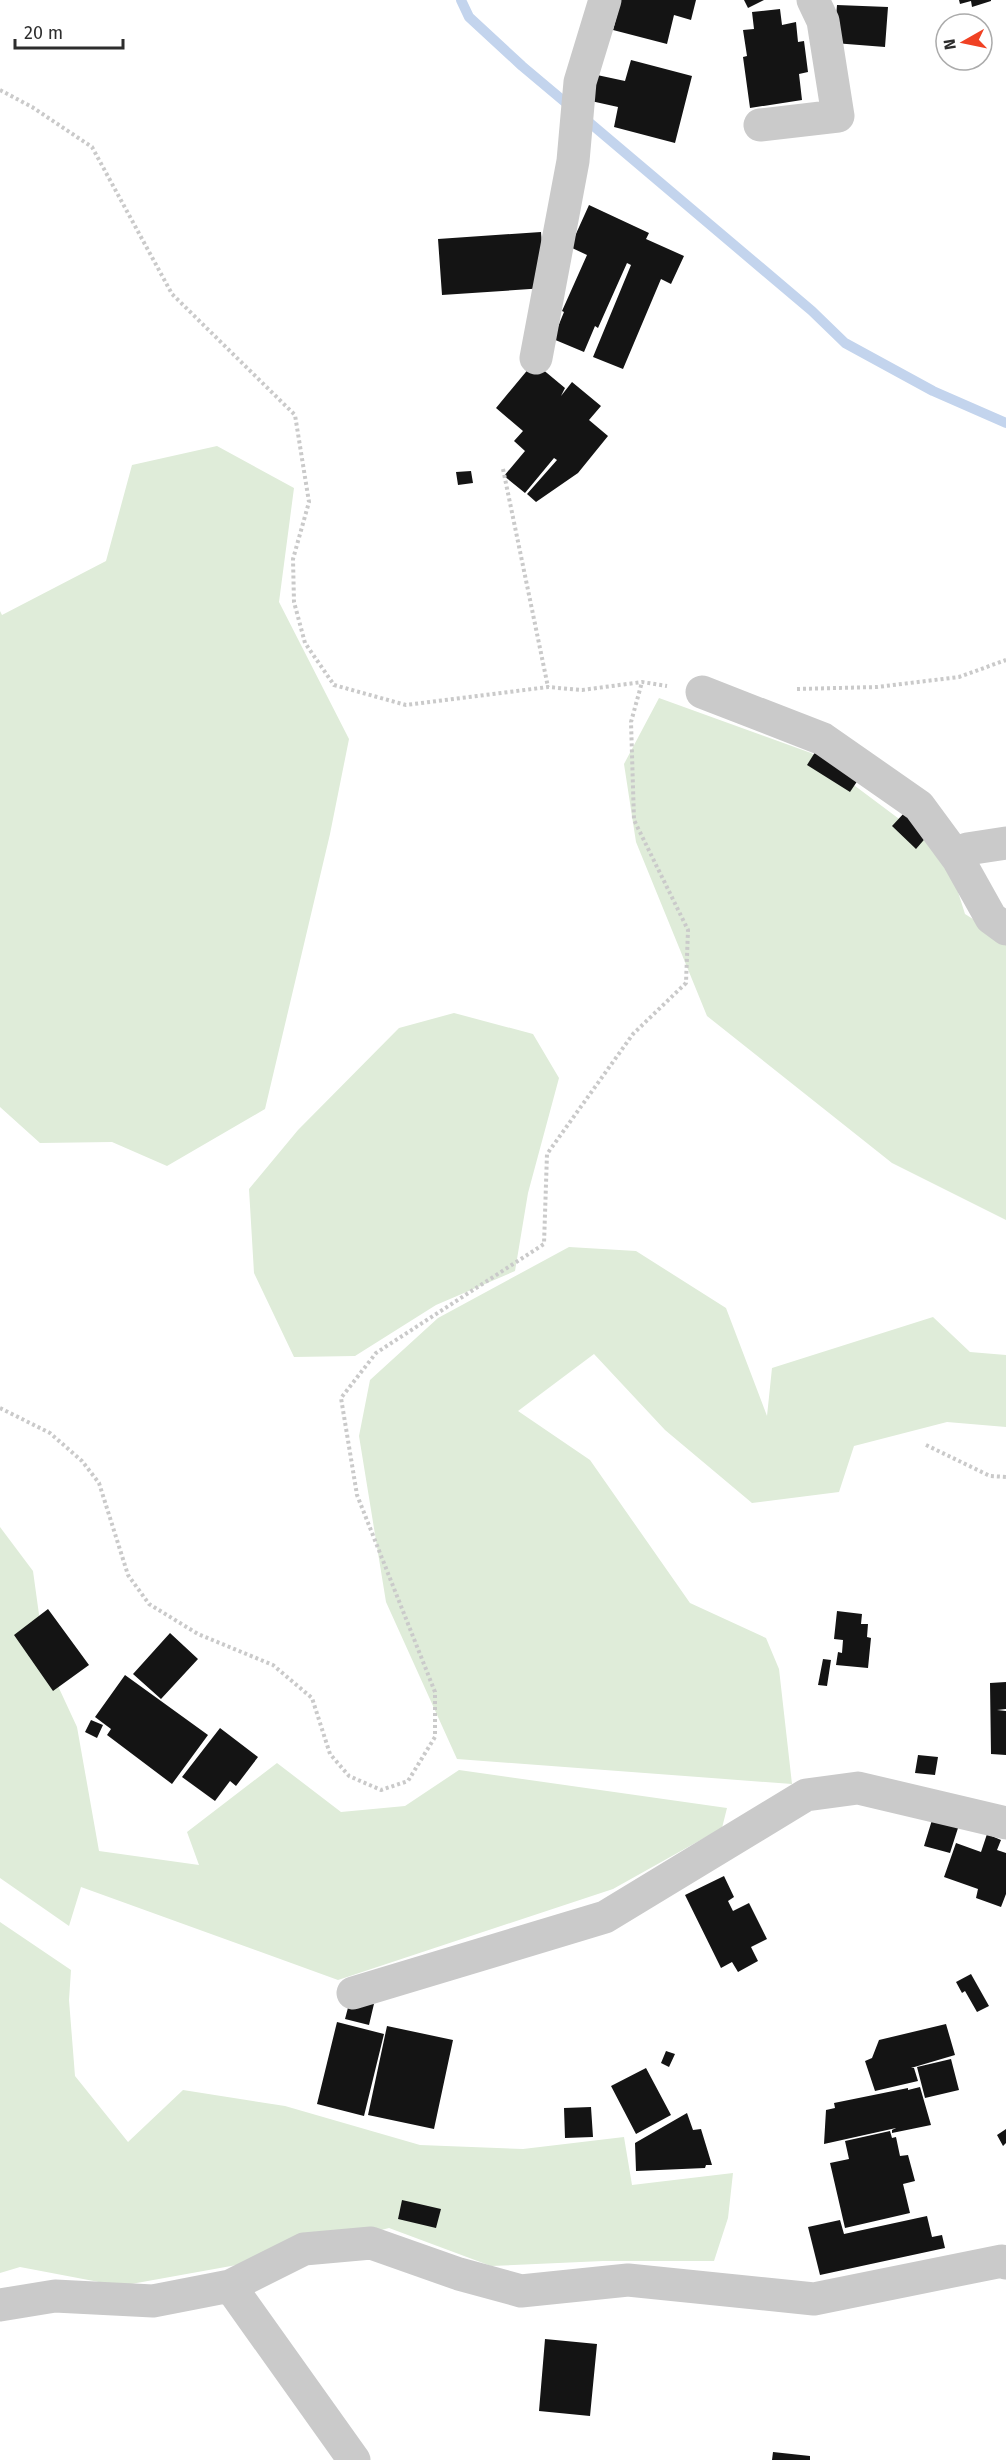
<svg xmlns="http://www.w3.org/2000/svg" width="1006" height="2460" font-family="'Fira Sans',sans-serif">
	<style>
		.green { fill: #dfecd9 }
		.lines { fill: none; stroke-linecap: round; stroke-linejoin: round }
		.stream { stroke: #c3d4ed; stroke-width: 10 }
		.building { fill: #141414 }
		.path { stroke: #cacaca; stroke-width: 4; stroke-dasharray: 3 3; stroke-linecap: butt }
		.street { stroke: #cacaca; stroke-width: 33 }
	</style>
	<rect width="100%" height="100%" fill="#fff"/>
	<path class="green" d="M 217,446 L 294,488 L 279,602 L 349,739 L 330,834 L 265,1109 L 167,1166 L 112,1142 L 40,1143 L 0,1107 L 0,611 L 2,615 L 106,561 L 132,465 Z
		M 659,698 L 811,753 L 946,854 L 965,914 L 1006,940 L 1006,1220 L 892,1163 L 707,1016 L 636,842 L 624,764 Z
		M 454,1013 L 533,1034 L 559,1078 L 528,1193 L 515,1271 L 436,1305 L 355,1356 L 294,1357 L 254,1273 L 249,1189 L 298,1130 L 399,1028 Z
		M 569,1247 L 636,1251 L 726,1308 L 767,1416 L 772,1368 L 933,1317 L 970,1352 L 1006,1355 L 1006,1427 L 947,1422 L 854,1446 L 839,1492 L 752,1503 L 665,1430 L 594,1354 L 518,1411 L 590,1460 L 690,1603 L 766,1638 L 779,1669 L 792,1784 L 457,1759 L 386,1602 L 359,1436 L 370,1380 L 438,1318 Z
		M 0,1527 L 33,1571 L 45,1658 L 77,1727 L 99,1851 L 199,1865 L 187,1832 L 277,1763 L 341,1812 L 405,1806 L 459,1770 L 727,1808 L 722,1828 L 613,1889 L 338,1980 L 81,1887 L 69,1926 L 0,1878 Z
		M 0,1922 L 71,1970 L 69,2000 L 75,2076 L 128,2142 L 183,2090 L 285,2106 L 420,2145 L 523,2149 L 624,2137 L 632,2185 L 733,2173 L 728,2218 L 714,2261 L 603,2261 L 491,2266 L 389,2228 L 264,2260 L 120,2286 L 20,2267 L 0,2273 Z"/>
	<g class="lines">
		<path class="stream" d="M 461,0 L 469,17 L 522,66 L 572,108
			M 584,118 L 812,311 L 845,343 L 933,391 L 1006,423"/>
	</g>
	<path class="building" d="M 621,0 L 696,0 L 691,20 L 674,15 L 667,44 L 613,30 Z
		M 744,0 L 764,0 L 748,8 Z
		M 959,0 L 991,0 L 991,1 L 972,7 L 971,1 L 960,4 Z
		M 837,5 L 888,7 L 885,47 L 834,43 Z
		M 780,9 L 782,25 L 796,22 L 798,42 L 804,41 L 808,72 L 799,74 L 802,100 L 750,108 L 743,57 L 747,56 L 743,30 L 754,29 L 752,12 Z
		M 631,60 L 692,76 L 675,143 L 614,127 L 618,107 L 591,101 L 597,75 L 625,81 Z
		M 589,205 L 649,233 L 646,239 L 684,256 L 671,284 L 661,279 L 623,369 L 593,357 L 631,265 L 627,263 L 598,328 L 595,326 L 584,352 L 553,339 L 564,312 L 562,311 L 587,255 L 570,247 Z
		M 541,232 L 545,288 L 442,295 L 438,239 Z
		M 530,367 L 541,368 L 565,388 L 561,396 L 572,382 L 601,406 L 589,420 L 608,436 L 578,473 L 536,502 L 527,494 L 557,460 L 554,458 L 525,493 L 504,476 L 525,451 L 514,441 L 523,431 L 496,408 Z
		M 471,471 L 473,483 L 458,485 L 456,472 Z
		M 817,749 L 860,777 L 850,792 L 807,765 Z
		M 905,812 L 929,834 L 916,849 L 892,826 Z
		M 48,1609 L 89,1665 L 53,1691 L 14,1635 Z
		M 837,1611 L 862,1614 L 861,1624 L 868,1624 L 867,1637 L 871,1638 L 868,1668 L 836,1665 L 838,1652 L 842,1653 L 843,1640 L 834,1639 Z
		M 170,1633 L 198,1659 L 161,1699 L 133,1674 Z
		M 823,1659 L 831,1660 L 827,1686 L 818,1685 Z
		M 125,1675 L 208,1735 L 172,1784 L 107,1735 L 111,1729 L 95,1717 Z
		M 1006,1682 L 1006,1709 L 997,1710 L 1006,1711 L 1006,1755 L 991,1754 L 990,1683 Z
		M 91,1720 L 103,1725 L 97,1738 L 85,1732 Z
		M 220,1728 L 258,1757 L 236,1786 L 230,1781 L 215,1801 L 182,1777 Z
		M 918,1755 L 938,1757 L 935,1775 L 915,1773 Z
		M 932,1820 L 958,1828 L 950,1853 L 924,1846 Z
		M 987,1834 L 1001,1840 L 997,1850 L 1006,1853 L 1006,1894 L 1001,1907 L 976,1898 L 978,1889 L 944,1877 L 956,1843 L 981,1852 Z
		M 724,1876 L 734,1897 L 728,1901 L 733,1911 L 749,1903 L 767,1939 L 751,1947 L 758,1961 L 738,1972 L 732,1962 L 721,1968 L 685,1895 Z
		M 971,1974 L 989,2006 L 977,2012 L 965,1991 L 962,1993 L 956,1982 Z
		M 354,1985 L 377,1991 L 369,2025 L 345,2019 Z
		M 337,2022 L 384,2034 L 364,2116 L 317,2104 Z
		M 946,2024 L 955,2055 L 911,2068 L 914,2068 L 918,2081 L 875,2091 L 865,2061 L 872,2058 L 879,2040 Z
		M 387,2026 L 453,2040 L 434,2129 L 368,2115 Z
		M 666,2051 L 675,2054 L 669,2067 L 661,2063 Z
		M 951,2059 L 959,2090 L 925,2098 L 917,2067 Z
		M 646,2068 L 671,2115 L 636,2134 L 611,2086 Z
		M 920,2087 L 931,2125 L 892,2133 L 892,2130 L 896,2128 L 824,2144 L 826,2110 L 835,2108 L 834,2103 L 908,2088 L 908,2090 Z
		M 591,2107 L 593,2137 L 565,2138 L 564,2108 Z
		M 687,2113 L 693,2130 L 701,2129 L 712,2165 L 706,2165 L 705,2168 L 636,2171 L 635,2143 Z
		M 1006,2129 L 1006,2143 L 1003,2146 L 997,2135 Z
		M 890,2131 L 892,2138 L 896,2137 L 900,2156 L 908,2155 L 915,2181 L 903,2184 L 910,2213 L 845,2228 L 830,2163 L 849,2159 L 845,2141 Z
		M 402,2200 L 441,2209 L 436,2228 L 398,2219 Z
		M 927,2216 L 932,2237 L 942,2235 L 945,2248 L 820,2275 L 808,2227 L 840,2220 L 844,2234 Z
		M 545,2339 L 597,2344 L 590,2416 L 539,2411 Z
		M 773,2452 L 810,2456 L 810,2460 L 772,2460 Z"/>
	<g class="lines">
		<path class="path" d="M 0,90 L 32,107 L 92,147 L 172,294 L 295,415 L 309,502 L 293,559 L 294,602 L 305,643 L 334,685 L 406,705 L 548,687 L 582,690 L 642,682 L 667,686
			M 503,469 L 548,687
			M 797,689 L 877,687 L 959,677 L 1006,660
			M 0,1408 L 50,1433 L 82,1461 L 99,1483 L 128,1575 L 149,1604 L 198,1634 L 273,1665 L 312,1698 L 330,1754 L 349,1776 L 381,1790 L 408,1781 L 435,1737 L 435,1692 L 357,1495 L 341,1398 L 376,1353 L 544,1244 L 547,1154 L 633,1034 L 686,983 L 688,930 L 634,820 L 631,722 L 642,682
			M 926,1445 L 990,1476 L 1006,1477"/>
		<path class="street" d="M 760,125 L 838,116 L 823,21 L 813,0
			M 536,358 L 573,161 L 580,82 L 605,0
			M 702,692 L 823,739 L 919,806 L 958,859 L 991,918 L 1006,929
			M 958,859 L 967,849 L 1006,843
			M 353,1993 L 605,1917 L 806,1795 L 858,1788 L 1006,1823
			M 230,2286 L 354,2460
			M 0,2305 L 55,2296 L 153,2301 L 230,2286 L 304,2249 L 371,2243 L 459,2274 L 521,2291 L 628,2280 L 814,2299 L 1002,2261 L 1006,2263"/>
	</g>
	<g transform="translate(964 42) rotate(261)"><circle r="28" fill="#ffffff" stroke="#ababab" stroke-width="1.5"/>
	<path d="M0-4.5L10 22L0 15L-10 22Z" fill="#f04123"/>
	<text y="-9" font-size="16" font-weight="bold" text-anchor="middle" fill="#2d2d2d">N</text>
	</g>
	<path d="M15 39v9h108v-9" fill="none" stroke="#2d2d2d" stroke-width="3"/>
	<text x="24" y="39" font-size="18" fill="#2d2d2d" stroke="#ffffff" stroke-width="4.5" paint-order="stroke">20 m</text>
</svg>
